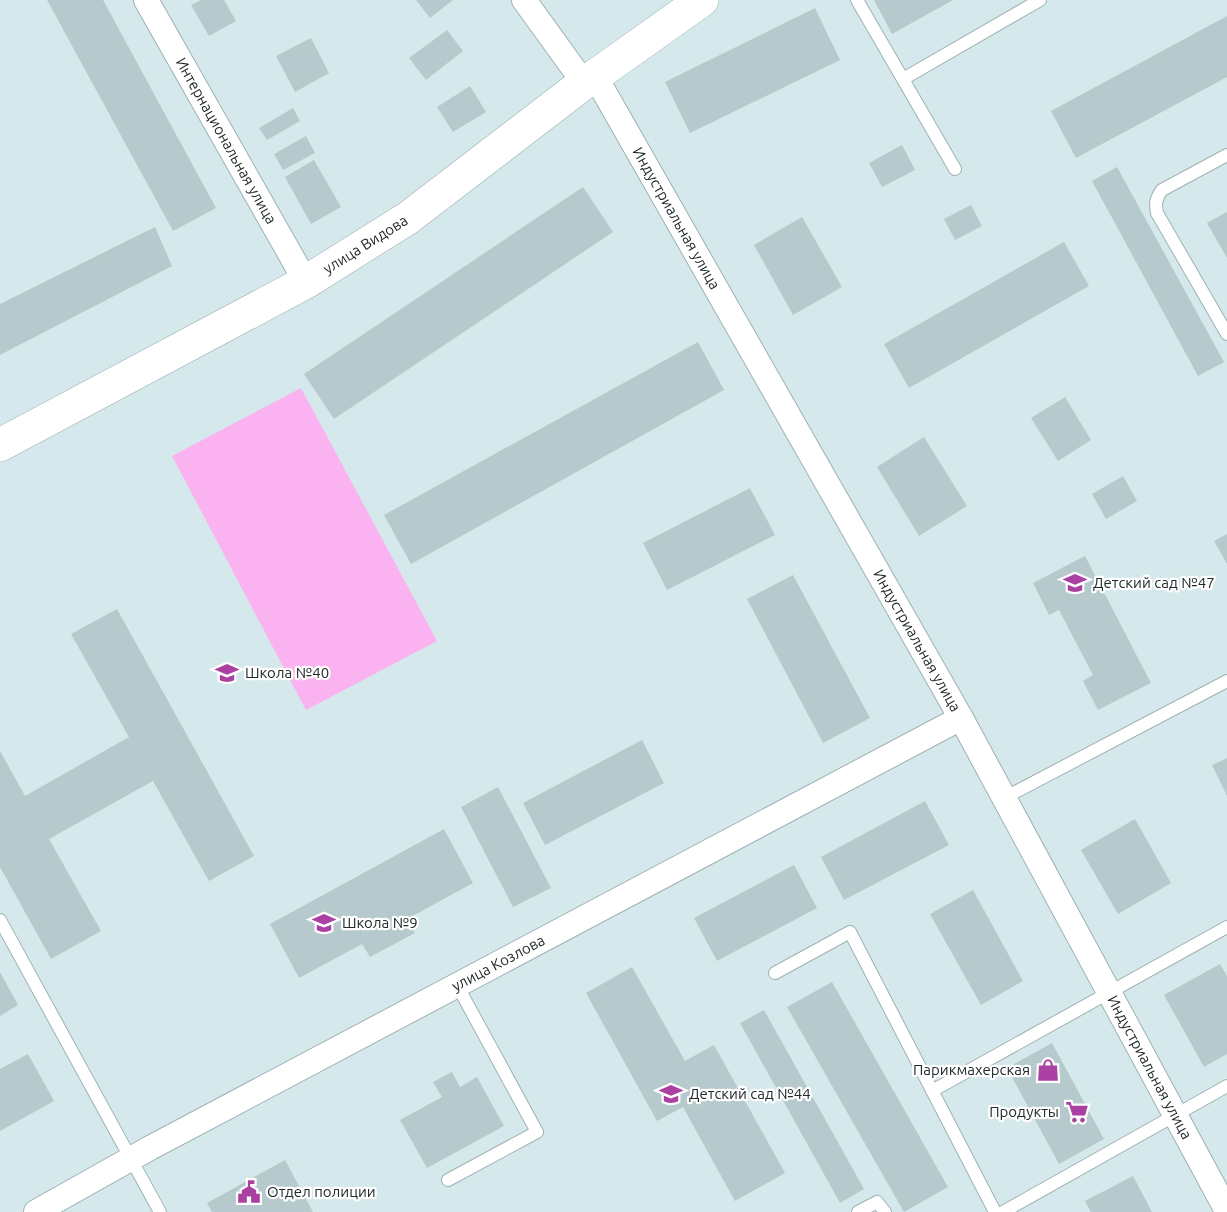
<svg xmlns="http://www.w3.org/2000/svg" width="1227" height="1212" font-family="Ubuntu,sans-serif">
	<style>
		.green { fill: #fab3f0 }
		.building { fill: #b6c9cc }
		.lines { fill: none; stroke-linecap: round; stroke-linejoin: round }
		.lane-casing { stroke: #9fb1b4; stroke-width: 14 }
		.street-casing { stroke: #9fb1b4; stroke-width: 26 }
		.secondary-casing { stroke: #9fb1b4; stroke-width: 34 }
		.lane { stroke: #fff; stroke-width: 12 }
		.street { stroke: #fff; stroke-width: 24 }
		.secondary { stroke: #fff; stroke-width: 33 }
		.labels { text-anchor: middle; stroke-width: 4.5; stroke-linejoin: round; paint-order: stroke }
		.street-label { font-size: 15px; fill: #232a2b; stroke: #fff }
		.poi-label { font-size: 15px; fill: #232a2b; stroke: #fff; text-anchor: start }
	</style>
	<rect width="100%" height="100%" fill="#d5e8eb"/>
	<path class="green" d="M 301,388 L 437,641 L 306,710 L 172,456 Z"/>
	<path class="building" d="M 47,0 L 103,0 L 216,208 L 173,231 Z
		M 201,0 L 224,0 L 236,21 L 209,36 L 191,5 Z
		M 416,0 L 453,0 L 430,18 Z
		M 874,0 L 953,0 L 892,34 Z
		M 815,8 L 840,60 L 690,133 L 665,82 Z
		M 1227,16 L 1227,77 L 1076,158 L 1051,111 Z
		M 447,30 L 463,51 L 426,80 L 409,58 Z
		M 311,38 L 329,73 L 295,92 L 276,56 Z
		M 470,86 L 486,112 L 453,132 L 437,107 Z
		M 293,108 L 300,121 L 267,140 L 259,128 Z
		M 306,136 L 315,153 L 283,170 L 274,154 Z
		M 902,145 L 915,170 L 882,187 L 869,163 Z
		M 314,160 L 341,207 L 311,224 L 285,177 Z
		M 1117,167 L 1224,362 L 1198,376 L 1092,181 Z
		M 583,187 L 613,232 L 334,419 L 304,374 Z
		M 971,205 L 982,226 L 955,240 L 944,219 Z
		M 1227,212 L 1227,258 L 1207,223 Z
		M 802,217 L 842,287 L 793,315 L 754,245 Z
		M 155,227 L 172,266 L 0,355 L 0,304 Z
		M 1064,242 L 1089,286 L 909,388 L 884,344 Z
		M 698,342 L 724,390 L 411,564 L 384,515 Z
		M 1065,397 L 1091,440 L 1058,461 L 1031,418 Z
		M 924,437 L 967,506 L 919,536 L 877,467 Z
		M 1123,476 L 1137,501 L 1106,519 L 1092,494 Z
		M 750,488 L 775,535 L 667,590 L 643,543 Z
		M 1227,534 L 1227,564 L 1214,541 Z
		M 1085,556 L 1151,683 L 1098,710 L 1083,681 L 1093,675 L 1059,610 L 1049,615 L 1033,583 Z
		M 793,575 L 870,718 L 823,743 L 747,599 Z
		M 117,609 L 254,856 L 209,881 L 153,781 L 49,839 L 101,931 L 51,959 L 0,867 L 0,751 L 25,796 L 129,737 L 71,634 Z
		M 642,740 L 664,783 L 545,845 L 523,803 Z
		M 1227,758 L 1227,796 L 1212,765 Z
		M 498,787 L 551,888 L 513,907 L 461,807 Z
		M 925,801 L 949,845 L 844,900 L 821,857 Z
		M 1135,819 L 1171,883 L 1118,914 L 1081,850 Z
		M 444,829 L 473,883 L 407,919 L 415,933 L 370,957 L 362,944 L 299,978 L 270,924 Z
		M 794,865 L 817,908 L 717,961 L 694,918 Z
		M 973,890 L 1023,981 L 981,1005 L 930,914 Z
		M 1220,964 L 1227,976 L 1227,1054 L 1204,1067 L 1164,995 Z
		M 632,967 L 685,1061 L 714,1045 L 785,1173 L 735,1201 L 683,1107 L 657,1121 L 586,993 Z
		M 0,972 L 18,1005 L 0,1016 Z
		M 832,982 L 948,1187 L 904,1212 L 787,1007 Z
		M 764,1010 L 864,1189 L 840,1203 L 740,1023 Z
		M 1052,1043 L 1104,1139 L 1059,1164 L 1007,1068 Z
		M 28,1054 L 54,1101 L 0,1131 L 0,1069 Z
		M 452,1072 L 460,1087 L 477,1077 L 504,1126 L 427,1168 L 400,1120 L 442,1097 L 433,1082 Z
		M 285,1160 L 313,1212 L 212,1212 L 207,1203 Z
		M 1133,1176 L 1152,1212 L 1091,1212 L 1085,1201 Z"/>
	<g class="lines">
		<g class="lane-casing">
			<path id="lane" d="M 857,0 L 955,169
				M 903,79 L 1040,0
				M 1227,155 L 1162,190 C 1156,198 1155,203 1157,213 L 1227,334
				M 1004,798 L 1227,681
				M 0,920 L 160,1212
				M 775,973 L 850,932 L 995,1212
				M 932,1091 L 1227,927
				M 448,1180 L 537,1132 L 457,985
				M 858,1212 L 877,1202 L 885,1212
				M 1003,1212 L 1227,1086"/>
		</g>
		<g class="street-casing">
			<g id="street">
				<path id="s1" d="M 146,0 L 306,282"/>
				<path d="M 524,0 L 584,83"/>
				<path id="s2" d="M 595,76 L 961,718 L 1227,1211"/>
				<path id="s3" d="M 36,1212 L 150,1148 L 961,718"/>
			</g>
		</g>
		<g class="secondary-casing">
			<g id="secondary">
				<path id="s4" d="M 0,445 L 306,282 L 408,218 L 584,83 L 595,76 L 702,0"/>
			</g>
		</g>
		<use href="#lane" class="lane"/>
		<use href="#street" class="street"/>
		<use href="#secondary" class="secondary"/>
	</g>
	<defs>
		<g id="school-bare" transform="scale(1.8)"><path d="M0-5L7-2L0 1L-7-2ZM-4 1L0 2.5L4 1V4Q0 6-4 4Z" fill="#aa40a1" stroke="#fff" stroke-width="2.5" paint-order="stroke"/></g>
		<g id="shop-bare" transform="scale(1.8)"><path d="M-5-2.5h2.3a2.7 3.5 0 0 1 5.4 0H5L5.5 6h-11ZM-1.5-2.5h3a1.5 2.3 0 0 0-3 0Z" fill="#aa40a1" stroke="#fff" stroke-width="2.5" paint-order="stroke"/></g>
		<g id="supermarket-bare" transform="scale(1.8)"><path d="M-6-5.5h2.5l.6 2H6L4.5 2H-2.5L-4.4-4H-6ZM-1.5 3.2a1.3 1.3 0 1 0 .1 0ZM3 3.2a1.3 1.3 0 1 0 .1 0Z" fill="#aa40a1" stroke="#fff" stroke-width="2.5" paint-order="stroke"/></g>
		<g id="civic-bare" transform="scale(1.8)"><path d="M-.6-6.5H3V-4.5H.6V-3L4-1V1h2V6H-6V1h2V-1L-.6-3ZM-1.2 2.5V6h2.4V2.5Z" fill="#aa40a1" stroke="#fff" stroke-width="2.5" paint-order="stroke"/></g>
	</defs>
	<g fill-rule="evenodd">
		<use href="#school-bare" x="1075" y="583"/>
		<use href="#school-bare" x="227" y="673"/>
		<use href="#school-bare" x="324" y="923"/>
		<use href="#shop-bare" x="1048" y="1070"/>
		<use href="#school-bare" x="671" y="1094"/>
		<use href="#supermarket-bare" x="1077" y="1112"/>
		<use href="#civic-bare" x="249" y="1192"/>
	</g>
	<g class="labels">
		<g class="street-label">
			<text dy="5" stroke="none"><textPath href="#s1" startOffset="162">Интернациональная улица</textPath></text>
			<text dy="5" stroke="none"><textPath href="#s2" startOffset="164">Индустриальная улица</textPath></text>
			<text dy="5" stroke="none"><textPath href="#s4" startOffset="417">улица Видова</textPath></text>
			<text dy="5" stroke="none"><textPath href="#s2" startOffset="650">Индустриальная улица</textPath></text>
			<text dy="5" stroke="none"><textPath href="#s3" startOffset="525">улица Козлова</textPath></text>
			<text dy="5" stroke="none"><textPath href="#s2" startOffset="1136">Индустриальная улица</textPath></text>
		</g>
		<g class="poi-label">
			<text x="1093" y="588">Детский сад №47</text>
			<text x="245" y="678">Школа №40</text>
			<text x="342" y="928">Школа №9</text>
			<text x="1030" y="1075" text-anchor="end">Парикмахерская</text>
			<text x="689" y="1099">Детский сад №44</text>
			<text x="1059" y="1117" text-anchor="end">Продукты</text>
			<text x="267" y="1197">Отдел полиции</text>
		</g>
	</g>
</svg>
